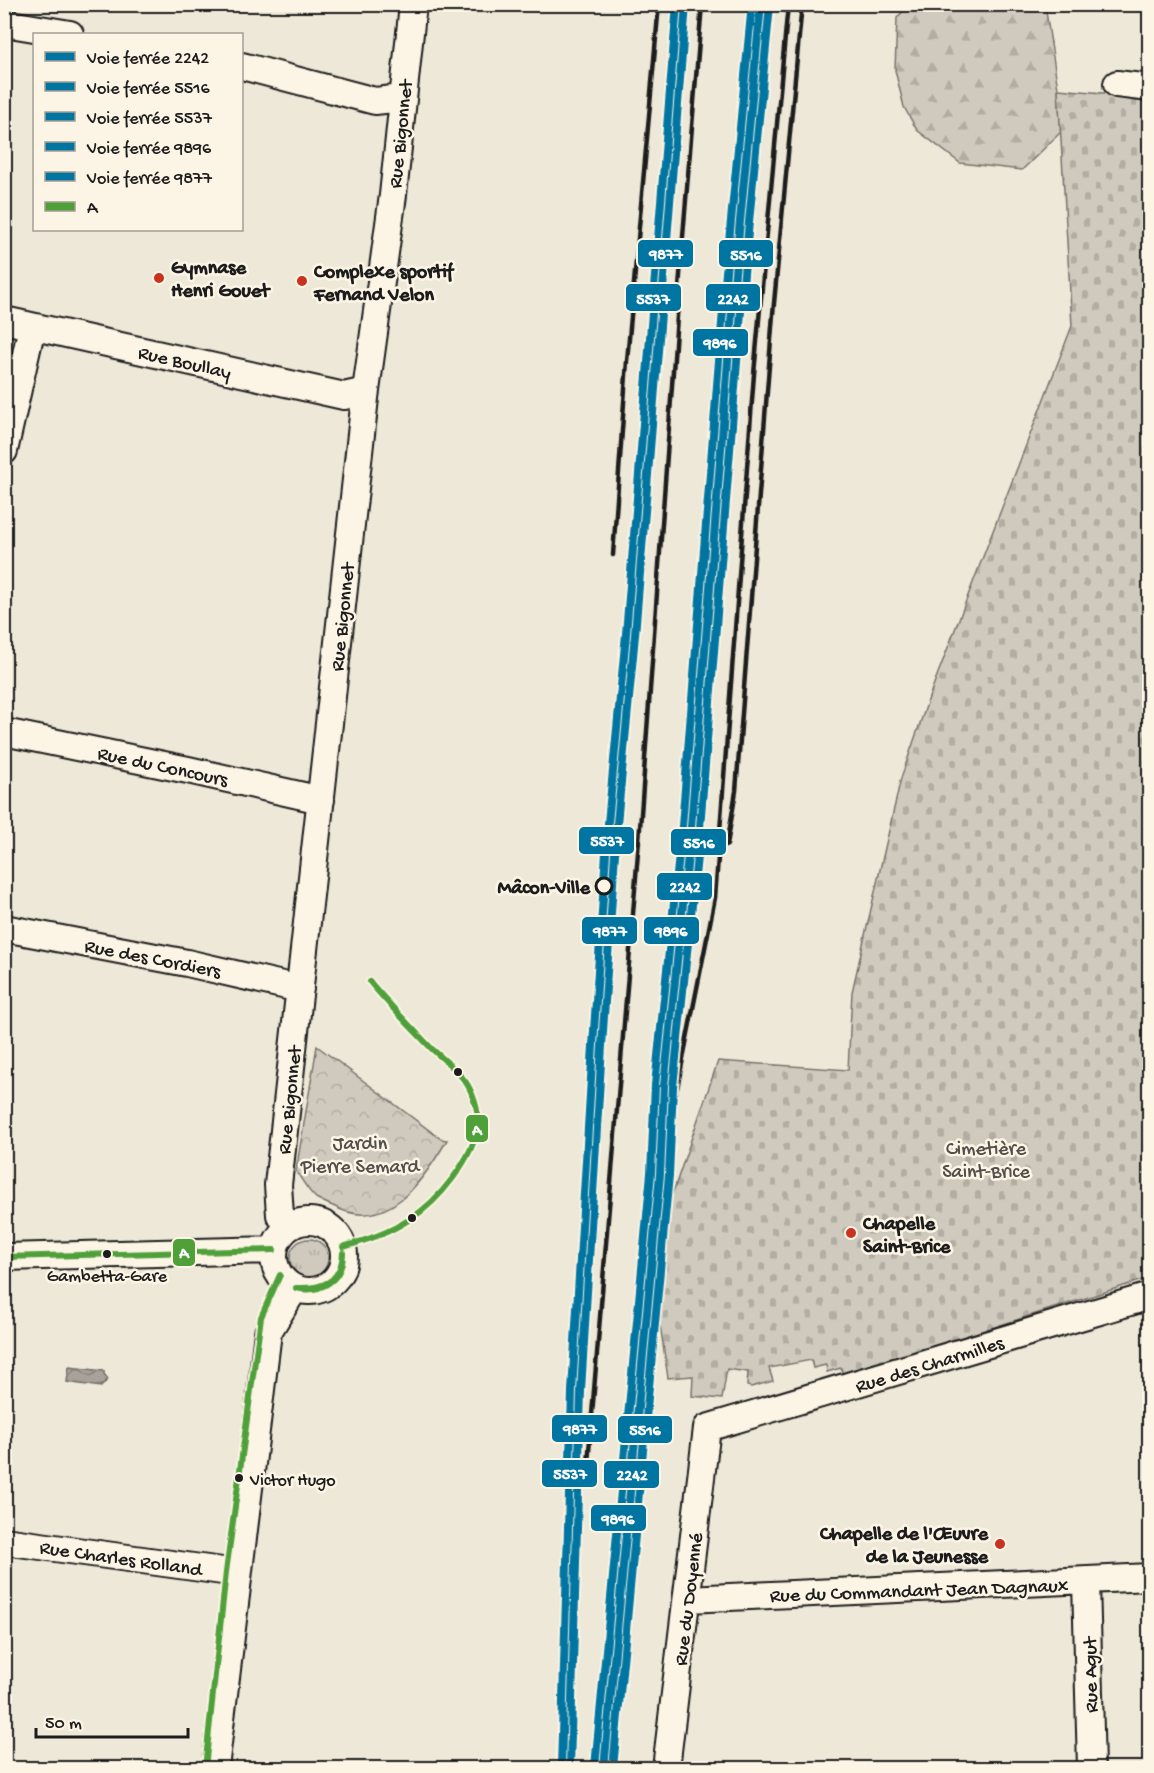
<svg xmlns="http://www.w3.org/2000/svg" width="1154" height="1773" font-family="'Gochi Hand',sans-serif">
	<style>
		.grass { fill: url(#grass-tufts); stroke: #76736c; stroke-width: 1.5 }
		.forest { fill: url(#forest-firs); stroke: #76736c; stroke-width: 1.5 }
		.cemetery { fill: url(#cemetery-stones); stroke: #76736c; stroke-width: 1.5 }
		.park { fill: url(#park-crowns); stroke: #76736c; stroke-width: 1.5 }
		.water { fill: url(#water-waves); stroke: #6f6c67; stroke-width: 1.5 }
		.lines { fill: none; stroke-linecap: round; stroke-linejoin: round }
		.minor-casing { stroke: #1c1c1c; stroke-width: 30 }
		.minor { stroke: #fcf5e5; stroke-width: 26 }
		.rail { stroke: #1c1c1c; stroke-width: 4.5 }
		.bus-1-casing { stroke: #fcf5e5; stroke-width: 10 }
		.bus-1 { stroke: #50a03a; stroke-width: 6 }
		.rail-1-casing { stroke: #fcf5e5; stroke-width: 12 }
		.rail-2-casing { stroke: #fcf5e5; stroke-width: 12 }
		.rail-3-casing { stroke: #fcf5e5; stroke-width: 12 }
		.rail-4-casing { stroke: #fcf5e5; stroke-width: 12 }
		.rail-5-casing { stroke: #fcf5e5; stroke-width: 12 }
		.rail-1 { stroke: #0075a1; stroke-width: 8 }
		.rail-2 { stroke: #0075a1; stroke-width: 8 }
		.rail-3 { stroke: #0075a1; stroke-width: 8 }
		.rail-4 { stroke: #0075a1; stroke-width: 8 }
		.rail-5 { stroke: #0075a1; stroke-width: 8 }
		.poi-dot { fill: #c8321e; stroke: #fcf5e5; stroke-width: 2 }
		.stop-dot { fill: #fcf5e5; stroke: #1c1c1c; stroke-width: 3 }
		.bus-dot { fill: #1c1c1c; stroke: #fcf5e5; stroke-width: 2 }
		.labels { text-anchor: middle; stroke-width: 5; stroke-linejoin: round; paint-order: stroke }
		.bus-label { font-size: 18px; fill: #1c1c1c; stroke: #fcf5e5 }
		.street-label { font-size: 20px; fill: #1c1c1c; stroke: #fcf5e5 }
		.poi-label { font-size: 20px; font-weight: bold; fill: #1c1c1c; stroke: #fcf5e5; text-anchor: start }
		.stop-label { font-size: 20px; font-weight: bold; fill: #1c1c1c; stroke: #fcf5e5; text-anchor: end }
		.park-label { font-size: 20px; fill: #52504c; stroke: #fcf5e5 }
		.line-badge { stroke: #fcf5e5; stroke-width: 2 }
		.badge-label { font-size: 16px; text-anchor: middle; font-weight: bold; fill: #fff }
	</style>
	<defs>
		<pattern id="grass-tufts" width="24" height="20" patternUnits="userSpaceOnUse" patternTransform="scale(1.5)"><rect width="24" height="20" fill="#cfcabd"/><path d="M3 7l-1-3M5 7V3M7 7l1-3M15 17l-1-3M17 17v-4M19 17l1-3" fill="none" stroke="#b1ada2"/></pattern>
		<pattern id="forest-firs" width="22" height="20" patternUnits="userSpaceOnUse" patternTransform="scale(1.5)"><rect width="22" height="20" fill="#cfcabd"/><path d="M5 1l3.5 6h-7zM16 11l3.5 6h-7z" fill="#b1ada2"/></pattern>
		<pattern id="cemetery-stones" width="16" height="16" patternUnits="userSpaceOnUse" patternTransform="scale(1.5)"><rect width="16" height="16" fill="#cfcabd"/><path d="M2 7V4a2 2 0 0 1 4 0v3zM10 15v-3a2 2 0 0 1 4 0v3z" fill="#b1ada2"/></pattern>
		<pattern id="park-crowns" width="20" height="18" patternUnits="userSpaceOnUse" patternTransform="scale(1.5)"><rect width="20" height="18" fill="#cfcabd"/><path d="M2 6a3 3 0 1 1 6 0M12 15a3 3 0 1 1 6 0" fill="none" stroke="#b1ada2"/></pattern>
		<pattern id="water-waves" width="16" height="10" patternUnits="userSpaceOnUse" patternTransform="scale(1.5)"><rect width="16" height="10" fill="#a7a299"/><path d="M0 5q4-4 8 0t8 0" fill="none" stroke="#87837c"/></pattern>
	</defs>
	<rect width="100%" height="100%" fill="#eee8d9"/>
	<filter id="ink" filterUnits="userSpaceOnUse"><feTurbulence type="fractalNoise" baseFrequency=".0167" numOctaves="2"/><feDisplacementMap in="SourceGraphic" scale="12" xChannelSelector="R" yChannelSelector="G"/><feConvolveMatrix kernelMatrix="1 2 1 2 8 2 1 2 1" color-interpolation-filters="sRGB"/></filter>
	<g filter="url(#ink)">
		<path class="grass" d="M290 1258a19 19 0 1 1 38 0a19 19 0 1 1-38 0Z"/>
		<path class="forest" d="M 908,5 L 1045,5 L 1058,89 L 1061,132 L 1022,170 L 960,163 L 917,130 L 904,107 L 895,70 L 897,18 Z"/>
		<path class="cemetery" d="M 1058,89 L 1149,97 L 1149,1278 L 843,1375 L 841,1368 L 827,1372 L 826,1365 L 813,1368 L 811,1360 L 769,1368 L 773,1381 L 751,1387 L 747,1386 L 748,1372 L 727,1369 L 722,1399 L 692,1396 L 693,1376 L 668,1378 L 660,1324 L 669,1204 L 718,1061 L 848,1070 L 852,992 L 901,778 L 932,689 L 1072,326 Z"/>
		<path class="park" d="M 317,1046 L 441,1139 L 447,1140 C 423,1181 387,1235 333,1206 C 328,1204 321,1201 316,1198 C 308,1191 302,1180 296,1171 Z"/>
		<path class="water" d="M 69,1367 L 104,1371 L 104,1374 L 108,1379 L 101,1387 L 67,1382 Z"/>
		<g class="lines">
			<g class="minor-casing">
				<path id="minor" d="M 4,23 L 70,34
					M 242,66 L 375,101 L 403,98
					M 1117,84 L 1150,88
					M 4,320 L 344,396 L 366,391
					M 4,451 L 32,327
					M 4,732 L 188,770 L 321,800
					M 4,928 L 187,963 L 300,989
					M274 1256a35 35 0 1 1 70 0a35 35 0 1 1-70 0Z
					M 291,1226 L 280,1215 L 278,1185 L 365,398 L 393,195 L 413,4
					M 4,1257 L 274,1250
					M 4,1541 L 237,1573
					M 1086,1582 L 1091,1768
					M 688,1599 L 1150,1577
					M 215,1768 L 268,1332 L 295,1288
					M 666,1768 L 707,1428 L 1150,1296"/>
			</g>
			<use href="#minor" class="minor"/>
			<path class="rail" d="M 613,555 L 627,361 L 659,4
				M 727,845 L 736,791 L 773,314 L 802,4
				M 660,1174 L 715,898 L 754,374 L 788,4
				M 587,1476 L 640,828 L 681,261 L 702,4"/>
			<g class="bus-1-casing">
				<path id="bus-1" d="M 343,1247 C 367,1240 389,1233 410,1219 C 438,1202 474,1158 478,1124 C 479,1112 473,1092 465,1081 C 456,1069 443,1059 432,1049 C 411,1027 390,1006 370,982
					M 4,1257 L 274,1250
					M 296,1288 C 322,1289 341,1283 343,1253
					M 296,1288 C 321,1294 343,1280 343,1253
					M 205,1768 L 226,1572 L 261,1317 L 280,1275"/>
			</g>
			<use href="#bus-1" class="bus-1"/>
			<g class="rail-1-casing">
				<path id="rail-1" d="M 604,1768 L 660,1174 L 664,1086 L 691,827 L 735,273 L 761,4"/>
			</g>
			<g class="rail-2-casing">
				<path id="rail-2" d="M 613,1768 L 669,1175 L 673,1087 L 700,828 L 744,274 L 770,5"/>
			</g>
			<g class="rail-3-casing">
				<path id="rail-3" d="M 561,1768 L 572,1391 L 593,1045 L 608,823 L 626,634 L 677,4"/>
			</g>
			<g class="rail-4-casing">
				<path id="rail-4" d="M 595,1767 L 651,1173 L 655,1085 L 682,826 L 726,272 L 752,4"/>
			</g>
			<g class="rail-5-casing">
				<path id="rail-5" d="M 570,1768 L 581,1391 L 602,1046 L 617,824 L 635,635 L 686,5"/>
			</g>
			<use href="#rail-1" class="rail-1"/>
			<use href="#rail-2" class="rail-2"/>
			<use href="#rail-3" class="rail-3"/>
			<use href="#rail-4" class="rail-4"/>
			<use href="#rail-5" class="rail-5"/>
		</g>
	</g>
	<g class="poi-dot">
		<circle cx="159" cy="278" r="6"/>
		<circle cx="302" cy="281" r="6"/>
		<circle cx="851" cy="1233" r="6"/>
		<circle cx="1000" cy="1544" r="6"/>
	</g>
	<circle class="stop-dot" cx="604" cy="886" r="8"/>
	<g class="bus-dot">
		<circle cx="458" cy="1072" r="5"/>
		<circle cx="412" cy="1218" r="5"/>
		<circle cx="107" cy="1254" r="5"/>
		<circle cx="239" cy="1478" r="5"/>
	</g>
	<g class="labels">
		<g class="bus-label">
			<text x="107" y="1281">Gambetta-Gare</text>
			<text x="250" y="1485" text-anchor="start">Victor Hugo</text>
		</g>
		<g class="street-label">
			<text transform="translate(399 134) rotate(-84)" y="7">Rue Bigonnet</text>
			<text transform="translate(185 361) rotate(13)" y="7">Rue Boullay</text>
			<text transform="translate(341 617) rotate(-84)" y="7">Rue Bigonnet</text>
			<text transform="translate(163 765) rotate(12)" y="7">Rue du Concours</text>
			<text transform="translate(153 957) rotate(11)" y="7">Rue des Cordiers</text>
			<text transform="translate(288 1100) rotate(-84)" y="7">Rue Bigonnet</text>
			<text transform="translate(929 1363) rotate(-17)" y="7">Rue des Charmilles</text>
			<text transform="translate(121 1557) rotate(8)" y="7">Rue Charles Rolland</text>
			<text transform="translate(919 1589) rotate(-2)" y="7">Rue du Commandant Jean Dagnaux</text>
			<text transform="translate(687 1599) rotate(-83)" y="7">Rue du Doyenné</text>
			<text transform="translate(1089 1675) rotate(-91)" y="7">Rue Agut</text>
		</g>
		<g class="poi-label">
			<text x="171" y="273">Gymnase<tspan x="171" dy="23">Henri Gouet</tspan></text>
			<text x="314" y="277">Complexe sportif<tspan x="314" dy="23">Fernand Velon</tspan></text>
			<text x="863" y="1229">Chapelle<tspan x="863" dy="23">Saint-Brice</tspan></text>
			<text x="988" y="1539" text-anchor="end">Chapelle de l'Œuvre<tspan x="988" dy="23">de la Jeunesse</tspan></text>
		</g>
		<g class="stop-label">
			<text x="590" y="893">Mâcon-Ville</text>
		</g>
		<g class="park-label">
			<text x="360" y="1149">Jardin<tspan x="360" dy="23">Pierre Semard</tspan></text>
			<text x="986" y="1154">Cimetière<tspan x="986" dy="23">Saint-Brice</tspan></text>
		</g>
	</g>
	<g class="line-badge">
		<rect x="637" y="239" width="57" height="29" rx="6" fill="#0075a1"/>
		<rect x="718" y="239" width="56" height="29" rx="6" fill="#0075a1"/>
		<rect x="625" y="283" width="57" height="29" rx="6" fill="#0075a1"/>
		<rect x="705" y="283" width="56" height="29" rx="6" fill="#0075a1"/>
		<rect x="692" y="328" width="57" height="29" rx="6" fill="#0075a1"/>
		<rect x="578" y="826" width="57" height="29" rx="6" fill="#0075a1"/>
		<rect x="670" y="828" width="57" height="28" rx="6" fill="#0075a1"/>
		<rect x="656" y="872" width="57" height="29" rx="6" fill="#0075a1"/>
		<rect x="581" y="916" width="57" height="29" rx="6" fill="#0075a1"/>
		<rect x="643" y="916" width="57" height="29" rx="6" fill="#0075a1"/>
		<rect x="465" y="1114" width="24" height="29" rx="6" fill="#50a03a"/>
		<rect x="172" y="1238" width="24" height="29" rx="6" fill="#50a03a"/>
		<rect x="551" y="1414" width="57" height="29" rx="6" fill="#0075a1"/>
		<rect x="617" y="1415" width="56" height="29" rx="6" fill="#0075a1"/>
		<rect x="541" y="1459" width="57" height="29" rx="6" fill="#0075a1"/>
		<rect x="603" y="1460" width="57" height="29" rx="6" fill="#0075a1"/>
		<rect x="590" y="1504" width="57" height="28" rx="6" fill="#0075a1"/>
	</g>
	<g class="badge-label">
		<text x="666" y="259">9877</text>
		<text x="746" y="260">5516</text>
		<text x="653" y="304">5537</text>
		<text x="733" y="304">2242</text>
		<text x="720" y="348">9896</text>
		<text x="607" y="846">5537</text>
		<text x="699" y="848">5516</text>
		<text x="685" y="892">2242</text>
		<text x="610" y="936">9877</text>
		<text x="671" y="936">9896</text>
		<text x="477" y="1135">A</text>
		<text x="184" y="1258">A</text>
		<text x="580" y="1434">9877</text>
		<text x="645" y="1435">5516</text>
		<text x="570" y="1479">5537</text>
		<text x="632" y="1480">2242</text>
		<text x="618" y="1524">9896</text>
	</g>
	<rect width="1154" height="1773" fill="none" stroke="#fcf5e5" stroke-width="24"/>
	<rect x="12" y="12" width="1130" height="1749" fill="none" stroke="#1c1c1c" stroke-width="2" filter="url(#ink)"/>
	<rect x="33" y="33" width="210" height="198" fill="#fcf5e5" stroke="#a29e95" stroke-width="1.5"/>
	<rect x="45" y="52" width="30" height="9" fill="#0075a1" stroke="#a29e95" stroke-width="1.5"/>
	<text x="87" y="63" font-size="18" fill="#1c1c1c">Voie ferrée 2242</text>
	<rect x="45" y="82" width="30" height="9" fill="#0075a1" stroke="#a29e95" stroke-width="1.5"/>
	<text x="87" y="93" font-size="18" fill="#1c1c1c">Voie ferrée 5516</text>
	<rect x="45" y="112" width="30" height="9" fill="#0075a1" stroke="#a29e95" stroke-width="1.5"/>
	<text x="87" y="123" font-size="18" fill="#1c1c1c">Voie ferrée 5537</text>
	<rect x="45" y="142" width="30" height="9" fill="#0075a1" stroke="#a29e95" stroke-width="1.5"/>
	<text x="87" y="153" font-size="18" fill="#1c1c1c">Voie ferrée 9896</text>
	<rect x="45" y="172" width="30" height="9" fill="#0075a1" stroke="#a29e95" stroke-width="1.5"/>
	<text x="87" y="183" font-size="18" fill="#1c1c1c">Voie ferrée 9877</text>
	<rect x="45" y="202" width="30" height="9" fill="#50a03a" stroke="#a29e95" stroke-width="1.5"/>
	<text x="87" y="213" font-size="18" fill="#1c1c1c">A</text>
	<path d="M36 1728v9h152v-9" fill="none" stroke="#1c1c1c" stroke-width="3"/>
	<text x="45" y="1728" font-size="18" fill="#1c1c1c" stroke="#fcf5e5" stroke-width="4.5" paint-order="stroke">50 m</text>
</svg>
